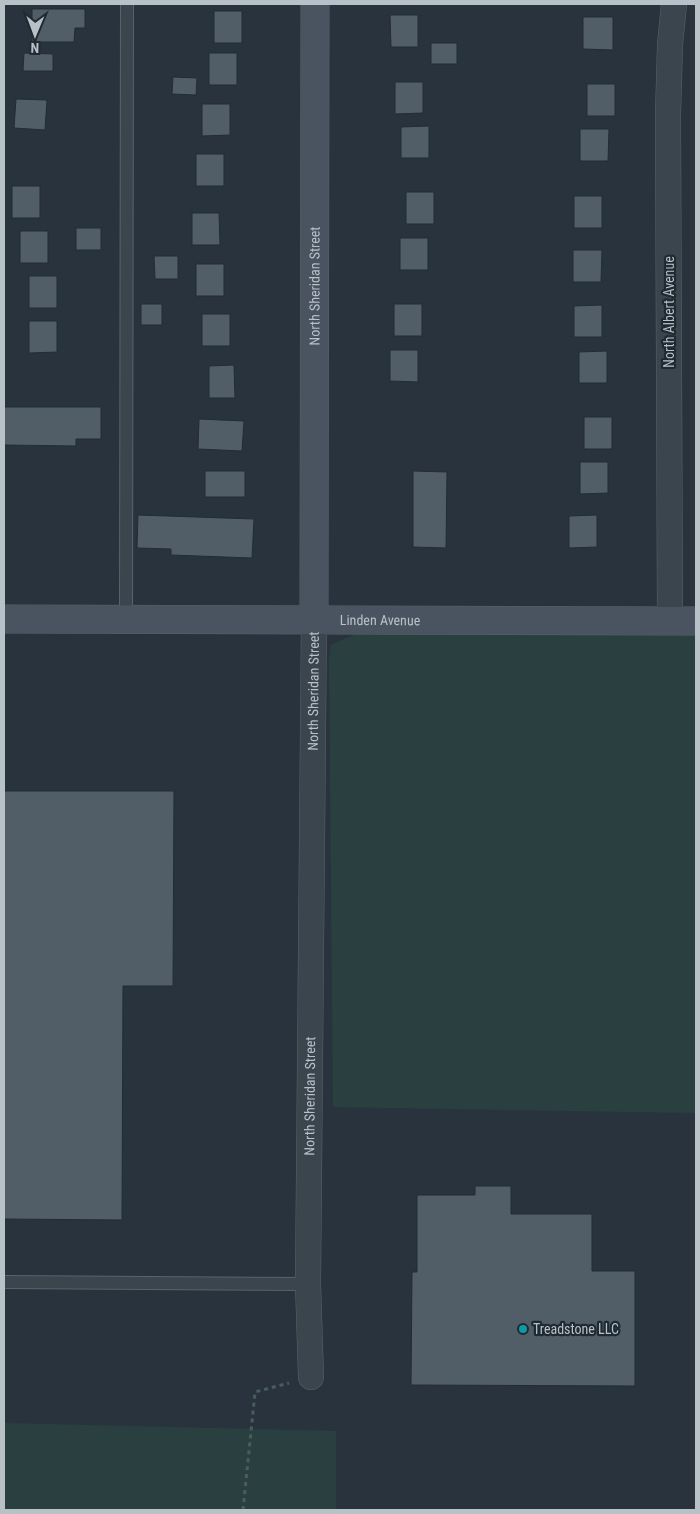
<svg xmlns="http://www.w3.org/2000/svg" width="700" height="1514" font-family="'Roboto Condensed',sans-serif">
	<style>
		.green { fill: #2a4040 }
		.building { fill: #515e68; stroke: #222c35 }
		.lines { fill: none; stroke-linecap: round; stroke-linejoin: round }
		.lane-casing { stroke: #59636b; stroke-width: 14 }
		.street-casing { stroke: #59636b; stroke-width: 26 }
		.secondary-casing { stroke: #59636b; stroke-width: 29 }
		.path { stroke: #495d5d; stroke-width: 3; stroke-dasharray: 4 4; stroke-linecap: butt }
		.lane { stroke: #3b454e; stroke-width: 12 }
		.street { stroke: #3b454e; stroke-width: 25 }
		.secondary { stroke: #4a5460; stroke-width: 28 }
		.culture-dot { fill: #0f9aa8; stroke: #202a33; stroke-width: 2 }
		.labels { text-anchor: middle; stroke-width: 4.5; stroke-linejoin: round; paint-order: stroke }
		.street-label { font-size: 14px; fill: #b8c0c8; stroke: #202a33 }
		.poi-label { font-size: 14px; fill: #b8c0c8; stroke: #202a33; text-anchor: start }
	</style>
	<rect width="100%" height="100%" fill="#28333e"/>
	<path class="green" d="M 358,633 L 696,635 L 696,1113 L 333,1107 L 329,661 L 331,645 Z
		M 4,1423 L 336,1431 L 336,1510 L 4,1510 Z"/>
	<path class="building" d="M 32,9 L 85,9 L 85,28 L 75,28 L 74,42 L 32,42 Z
		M 214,11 L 242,11 L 242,43 L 214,43 Z
		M 390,15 L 418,15 L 418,47 L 391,47 Z
		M 583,17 L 613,17 L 613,50 L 583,49 Z
		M 431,43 L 457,43 L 457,64 L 431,64 Z
		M 24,53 L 53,54 L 53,71 L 23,71 Z
		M 209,53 L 237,53 L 237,85 L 209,85 Z
		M 173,77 L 197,78 L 196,95 L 172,94 Z
		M 395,82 L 423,82 L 423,113 L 395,114 Z
		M 587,84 L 615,84 L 615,116 L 587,116 Z
		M 16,99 L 47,100 L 45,130 L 14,128 Z
		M 202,104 L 230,104 L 230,135 L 202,136 Z
		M 429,126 L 429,158 L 401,158 L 401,127 Z
		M 580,129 L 609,129 L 608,161 L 580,161 Z
		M 196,154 L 224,154 L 224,186 L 196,186 Z
		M 12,186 L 40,186 L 40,218 L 12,218 Z
		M 406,192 L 434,192 L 434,224 L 406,224 Z
		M 574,196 L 602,196 L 602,228 L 574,228 Z
		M 192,213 L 219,213 L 220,245 L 192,245 Z
		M 76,228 L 101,228 L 101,250 L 76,250 Z
		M 20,231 L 48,231 L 48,263 L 20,263 Z
		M 400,238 L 428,238 L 428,270 L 400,270 Z
		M 573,250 L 602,250 L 601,282 L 573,282 Z
		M 154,256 L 178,256 L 178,279 L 155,279 Z
		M 196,264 L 224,264 L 224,296 L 196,296 Z
		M 29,276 L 57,276 L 57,308 L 29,308 Z
		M 141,304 L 162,304 L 162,325 L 141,325 Z
		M 394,304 L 422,304 L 422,336 L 394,336 Z
		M 602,305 L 602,337 L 574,337 L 574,306 Z
		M 202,314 L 230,314 L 230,346 L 202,346 Z
		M 29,321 L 57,321 L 57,352 L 29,353 Z
		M 390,350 L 418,350 L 418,382 L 390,381 Z
		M 607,351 L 607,383 L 579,383 L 579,352 Z
		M 234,365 L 235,398 L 209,398 L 209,366 Z
		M 4,407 L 101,407 L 101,439 L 76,439 L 76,446 L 4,445 Z
		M 584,417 L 612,417 L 612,449 L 584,449 Z
		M 199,419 L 244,421 L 242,451 L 198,449 Z
		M 580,462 L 608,462 L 608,493 L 580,494 Z
		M 205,471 L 245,471 L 245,497 L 205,497 Z
		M 413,471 L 447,472 L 446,548 L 413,547 Z
		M 138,515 L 254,519 L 252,558 L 171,555 L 171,549 L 137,548 Z
		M 597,515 L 597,547 L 569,548 L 569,516 Z
		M 4,791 L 174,791 L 173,986 L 123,986 L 122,1220 L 4,1219 Z
		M 475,1186 L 511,1186 L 511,1214 L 592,1214 L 592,1271 L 635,1271 L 635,1386 L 411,1385 L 412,1272 L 417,1272 L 417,1195 L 475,1195 Z"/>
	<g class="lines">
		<g class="lane-casing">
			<path id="lane" d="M 126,620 L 127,4
				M 4,1282 L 308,1284"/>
		</g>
		<g class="street-casing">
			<g id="street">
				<path d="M 670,620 L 668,115 L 670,45 L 674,4"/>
				<path id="s1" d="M 311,1377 L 308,1284 L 314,618"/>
			</g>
		</g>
		<g class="secondary-casing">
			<g id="secondary">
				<path id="s2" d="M 314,618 L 315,4"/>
				<path id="s3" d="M 4,619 L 696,621"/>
			</g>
		</g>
		<path class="path" d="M 243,1510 L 255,1392 L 289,1383"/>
		<use href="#lane" class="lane"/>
		<use href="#street" class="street"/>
		<use href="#secondary" class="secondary"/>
	</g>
	<circle class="culture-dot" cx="523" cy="1329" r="5"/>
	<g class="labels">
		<g class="street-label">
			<text dy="5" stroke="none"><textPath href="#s2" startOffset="332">North Sheridan Street</textPath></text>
			<text transform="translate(669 312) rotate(-90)" y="5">North Albert Avenue</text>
			<text dy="5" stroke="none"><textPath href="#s3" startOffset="376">Linden Avenue</textPath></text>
			<text dy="5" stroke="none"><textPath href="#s1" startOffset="686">North Sheridan Street</textPath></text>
			<text dy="5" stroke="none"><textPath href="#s1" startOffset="281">North Sheridan Street</textPath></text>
		</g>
		<g class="poi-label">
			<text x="533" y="1334">Treadstone LLC</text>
		</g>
	</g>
	<rect width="700" height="1514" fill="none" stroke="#b8c0c8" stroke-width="10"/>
	<g transform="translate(35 35) rotate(181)" stroke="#202a33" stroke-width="4" paint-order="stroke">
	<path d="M0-4L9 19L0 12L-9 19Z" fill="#b8c0c8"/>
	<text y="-8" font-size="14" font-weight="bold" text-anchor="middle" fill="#b8c0c8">N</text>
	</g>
</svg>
